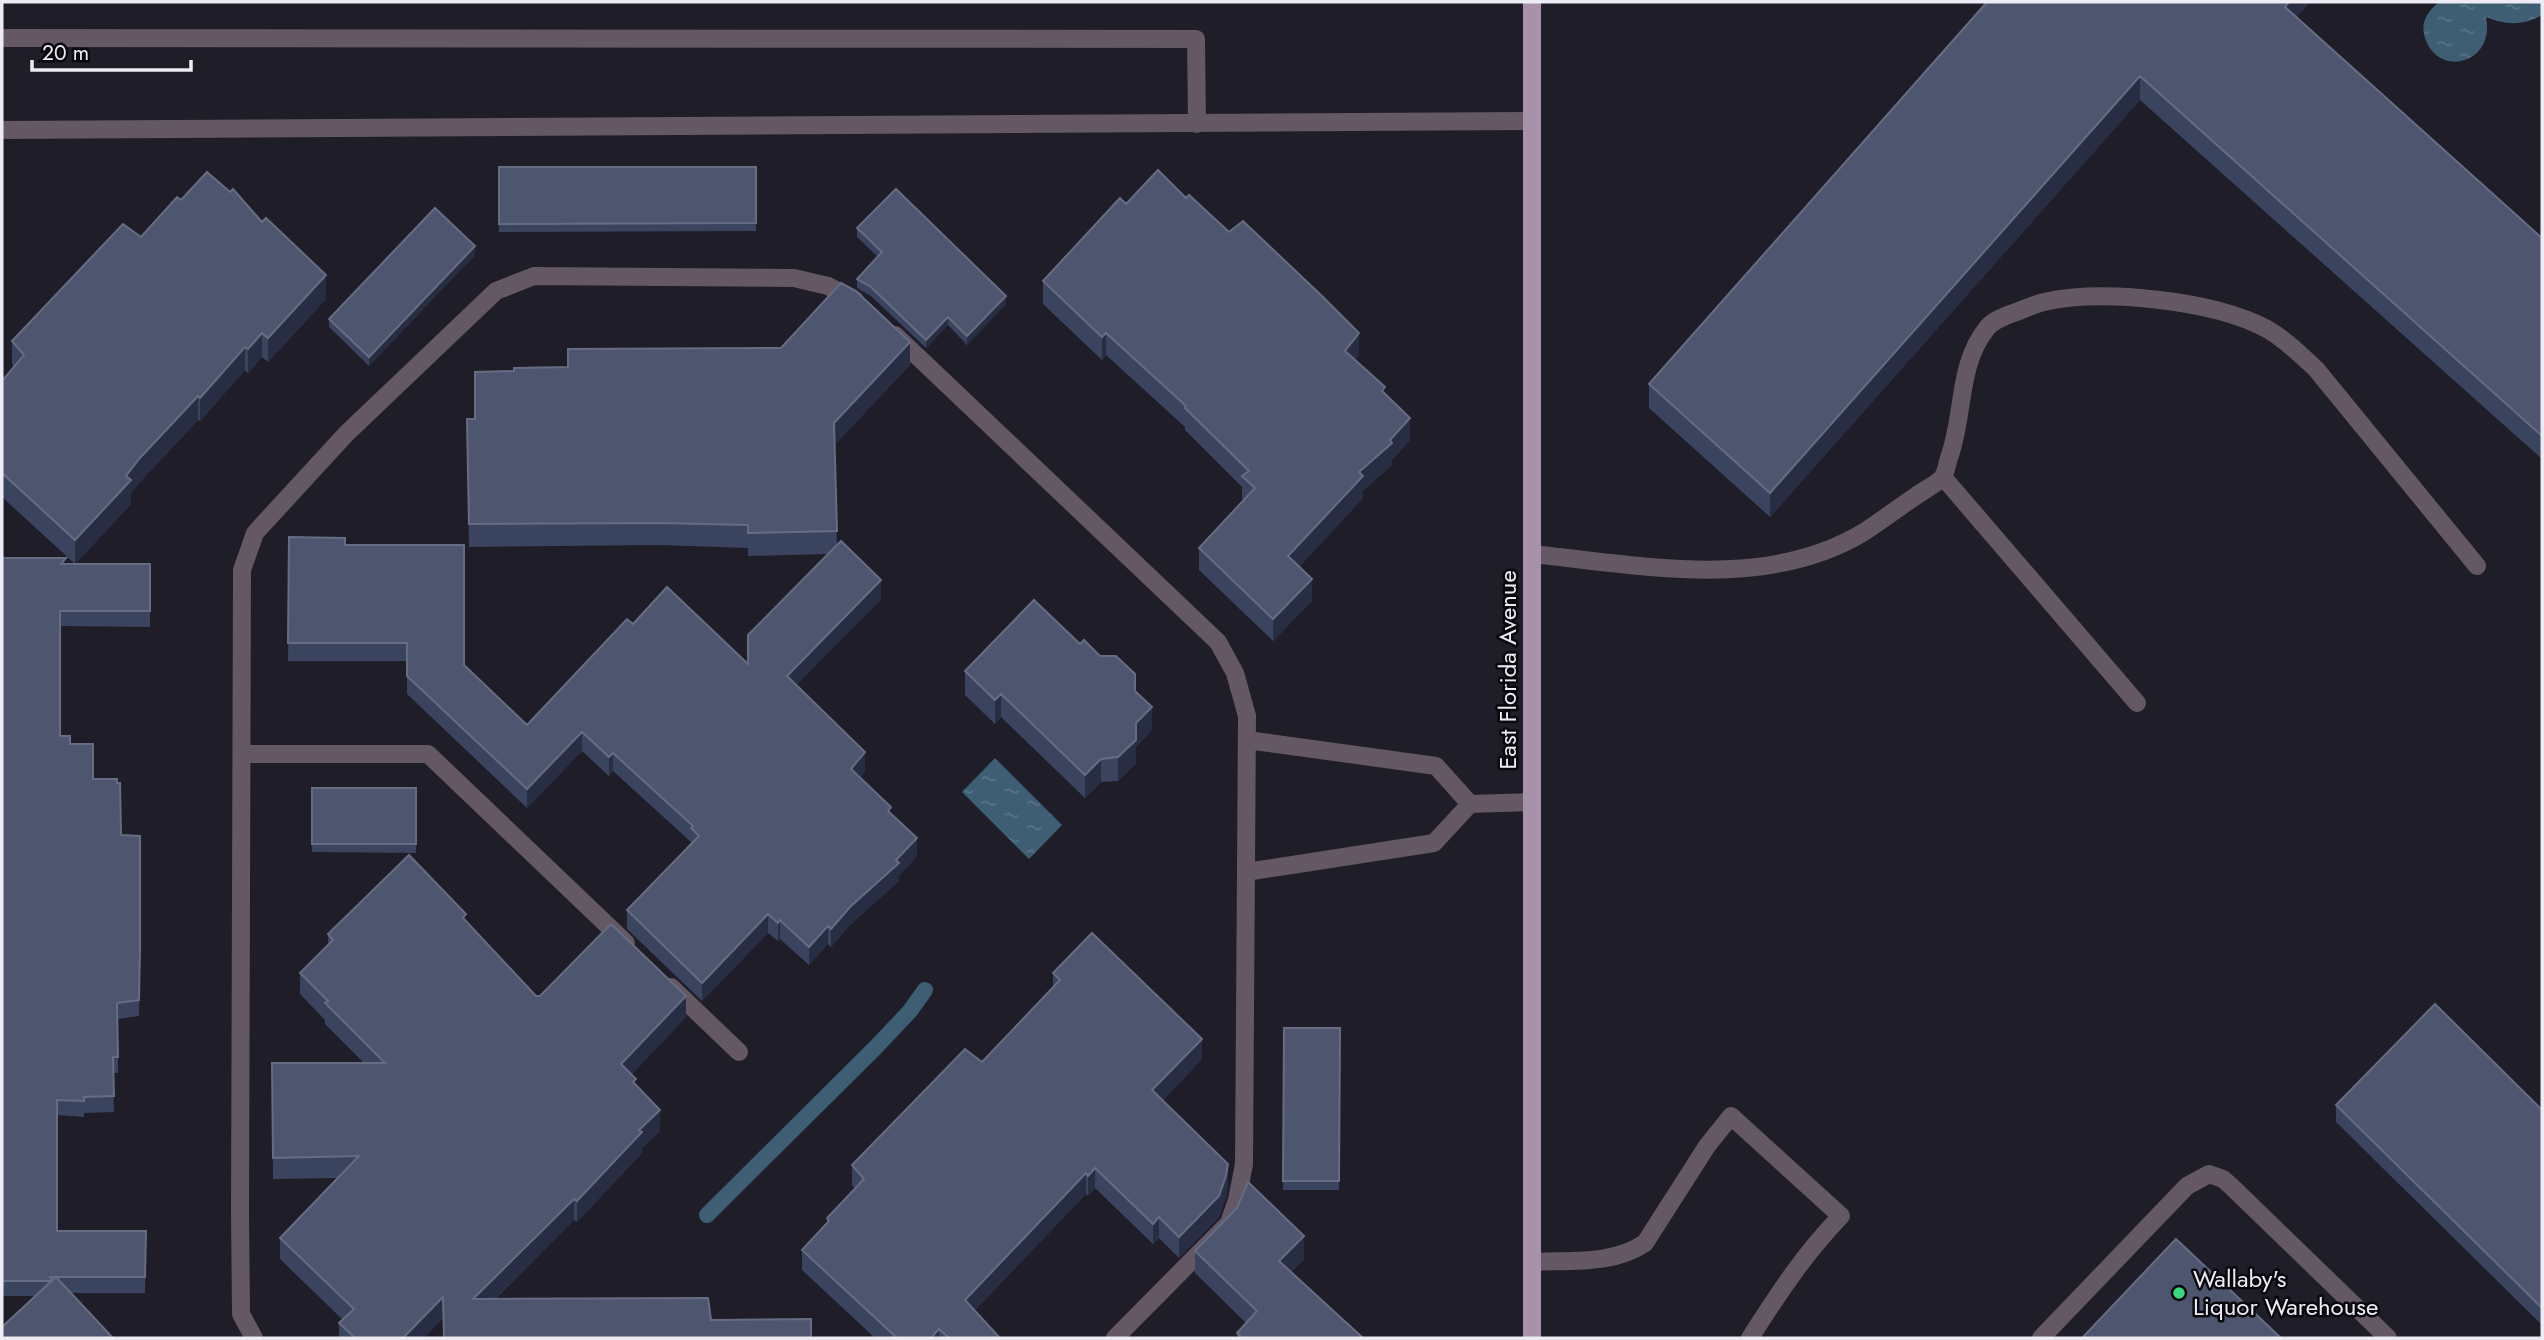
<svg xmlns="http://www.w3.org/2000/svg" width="2544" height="1340" font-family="Jost,sans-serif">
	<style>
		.water { fill: url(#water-ripples) }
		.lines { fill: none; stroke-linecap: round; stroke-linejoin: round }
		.stream { stroke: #3d5e73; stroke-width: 16 }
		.minor { stroke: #635864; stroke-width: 18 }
		.major { stroke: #a892ab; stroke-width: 18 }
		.wall { fill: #3a445e }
		.shaded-wall { fill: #272d42 }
		.building { fill: #4d566e; stroke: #666d83; stroke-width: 2 }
		.poi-dot { fill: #3ad77f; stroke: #09080d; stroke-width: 2.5 }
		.labels { text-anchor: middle; stroke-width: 5; stroke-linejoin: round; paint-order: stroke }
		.street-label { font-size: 24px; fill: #edebf3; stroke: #09080d }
		.poi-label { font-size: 24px; fill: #edebf3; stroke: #09080d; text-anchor: start }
	</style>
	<defs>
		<pattern id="water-ripples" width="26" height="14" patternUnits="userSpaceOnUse" patternTransform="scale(1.75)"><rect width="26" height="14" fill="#3d5e73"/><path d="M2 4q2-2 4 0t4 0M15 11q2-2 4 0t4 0" fill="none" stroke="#597587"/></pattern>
	</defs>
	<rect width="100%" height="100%" fill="#1f1d28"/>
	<path class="water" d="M 2439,2 L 2542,2 L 2542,15 C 2523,26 2505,25 2486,17 C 2496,66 2434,79 2424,34 C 2421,21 2429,10 2439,2 Z
		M 995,758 L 1062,825 L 1029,859 L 962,792 Z"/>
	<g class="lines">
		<path class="stream" d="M 707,1215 L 875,1048 L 910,1011 L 925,990"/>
		<path class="minor" d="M 2,38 L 1196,39 L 1197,124
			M 2,130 L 1532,121
			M 895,335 L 1218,642 L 1235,673 L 1247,716 L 1244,1164 L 1237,1200 L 1229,1223 L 1115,1338
			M 1943,477 L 2137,703
			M 1532,554 C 1641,565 1765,592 1864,532 C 1881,521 1898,508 1916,496 C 1924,490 1935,485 1942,478 C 1946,473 1947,464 1949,458 C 1965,414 1957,365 1987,328 C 1994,319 2008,315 2019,311 C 2027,308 2035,304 2044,302 C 2103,289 2213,300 2267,329 C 2285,339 2301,355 2316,369 L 2477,566
			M 1247,740 L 1436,766 L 1470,804
			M 242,754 L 428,754 L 626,943
			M 1246,872 L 1434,843 L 1470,804 L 1532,802
			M 671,987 L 739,1052
			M 1532,1262 C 1570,1260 1613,1265 1645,1243 L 1707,1146 L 1731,1116 L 1841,1216 C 1805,1253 1778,1294 1750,1338
			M 254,1338 L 241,1314 L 240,1214 L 242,570 L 255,533 L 346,434 L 496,291 L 534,276 L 794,278 L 828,286 L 855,300
			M 2041,1338 L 2187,1186 L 2209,1174 L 2223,1179 L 2231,1186 L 2388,1338"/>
		<path class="major" d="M 1532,1338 L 1532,2"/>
	</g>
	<path class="wall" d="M 1987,2 L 2310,2 L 2296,18 L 2542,238 L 2542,459 L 2140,100 L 1770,517 L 1649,408 L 1649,384 Z
		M 499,167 L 756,167 L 756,231 L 499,232 Z
		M 1186,198 L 1359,355 L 1355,360 L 1385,395 L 1410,440 L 1392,460 L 1392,465 L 1363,491 L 1363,498 L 1299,567 L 1312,601 L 1273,641 L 1199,570 L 1199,548 L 1244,500 L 1242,499 L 1242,487 L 1185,430 L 1185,427 L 1106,355 L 1102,360 L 1043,304 L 1043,281 L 1126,204 Z
		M 181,200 L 262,222 L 326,299 L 268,362 L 262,357 L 248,373 L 245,370 L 200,421 L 198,420 L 139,483 L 131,493 L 131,504 L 75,564 L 2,497 L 2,381 L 14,367 L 12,364 L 12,341 L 141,237 Z
		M 857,228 L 1006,304 L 967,345 L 948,325 L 926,348 L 871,296 L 857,288 L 857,279 L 878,257 L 857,237 Z
		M 475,255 L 369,366 L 329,327 L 329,319 Z
		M 910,365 L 834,445 L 837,545 L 881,599 L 796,685 L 865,771 L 860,778 L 891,813 L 917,856 L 899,876 L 899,881 L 850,925 L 831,947 L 828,944 L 809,965 L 780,939 L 778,941 L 768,933 L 702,1001 L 627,929 L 627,910 L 691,844 L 691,842 L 613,771 L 609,776 L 582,751 L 527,808 L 407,694 L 407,661 L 288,661 L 289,537 L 345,545 L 464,665 L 527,725 L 633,624 L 748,664 L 827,554 L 748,556 L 748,548 L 659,545 L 469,547 L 467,441 L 475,419 Z
		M 2,558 L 66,564 L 150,564 L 150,627 L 60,626 L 60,736 L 70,744 L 93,779 L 121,835 L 140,965 L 139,1016 L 118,1019 L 118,1073 L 113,1073 L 114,1112 L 84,1113 L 84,1117 L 57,1115 L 57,1231 L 146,1231 L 145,1293 L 71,1293 L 112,1338 L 35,1296 L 2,1296 Z
		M 1080,644 L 1135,691 L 1152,730 L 1136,747 L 1136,763 L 1118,781 L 1101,782 L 1085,798 L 1001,717 L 995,724 L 965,695 L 965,671 Z
		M 312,788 L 416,788 L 416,853 L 312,852 Z
		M 466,921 L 536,996 L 686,1017 L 631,1075 L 660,1131 L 642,1148 L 642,1153 L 577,1222 L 574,1220 L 495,1299 L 711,1320 L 811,1338 L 443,1318 L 424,1338 L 339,1338 L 339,1323 L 343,1320 L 280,1259 L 280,1238 L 339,1178 L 273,1179 L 272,1063 L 364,1063 L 325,1024 L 325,1020 L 300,994 L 300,973 L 328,946 L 328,934 Z
		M 1053,973 L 1202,1059 L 1163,1100 L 1228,1185 L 1226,1197 L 1219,1217 L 1179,1258 L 1159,1238 L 1153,1244 L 1095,1188 L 1088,1196 L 1086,1194 L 974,1311 L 1000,1338 L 875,1338 L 802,1270 L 802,1250 L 827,1223 L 827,1218 L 855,1189 L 852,1185 L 852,1165 L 982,1062 L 1053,987 Z
		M 1284,1028 L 1340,1028 L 1339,1190 L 1283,1190 Z
		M 2336,1105 L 2542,1110 L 2542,1325 L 2336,1122 Z
		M 1195,1251 L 1304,1259 L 1291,1272 L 1363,1338 L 1237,1338 L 1237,1333 L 1246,1323 L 1195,1273 Z"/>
	<path class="shaded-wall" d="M 2289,2 L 2310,2 L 2285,31 L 2285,7 Z
		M 2140,76 L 2140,100 L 1770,517 L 1770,493 Z
		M 475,246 L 475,255 L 369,366 L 369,357 Z
		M 326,275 L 326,299 L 268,362 L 268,338 Z
		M 1006,296 L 1006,304 L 967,345 L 967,336 Z
		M 948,317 L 948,325 L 926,348 L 926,340 Z
		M 262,333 L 262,357 L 248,373 L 248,349 Z
		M 1106,333 L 1106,355 L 1102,360 L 1102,337 Z
		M 1359,333 L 1359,355 L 1345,373 L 1345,351 Z
		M 910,342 L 910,365 L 834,446 L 834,423 Z
		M 245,347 L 245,370 L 200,421 L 200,398 Z
		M 198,396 L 198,420 L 139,483 L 131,493 L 131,504 L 75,564 L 75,540 L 139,459 Z
		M 1410,418 L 1410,440 L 1392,460 L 1392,465 L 1363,491 L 1363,498 L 1288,579 L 1288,556 L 1359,472 Z
		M 1312,579 L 1312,601 L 1273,641 L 1273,619 Z
		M 881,580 L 881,599 L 787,695 L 787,676 Z
		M 1001,694 L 1001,717 L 995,724 L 995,700 Z
		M 1152,707 L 1152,730 L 1136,747 L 1136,763 L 1118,781 L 1118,757 L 1136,723 Z
		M 582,732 L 582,751 L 527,808 L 527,789 Z
		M 865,752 L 865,771 L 851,788 L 851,769 Z
		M 613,753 L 613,771 L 609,776 L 609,757 Z
		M 1101,759 L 1101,782 L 1085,798 L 1085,775 Z
		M 917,838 L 917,856 L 899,876 L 899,881 L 850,925 L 831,947 L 831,929 L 850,907 Z
		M 768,914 L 768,933 L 702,1001 L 702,983 Z
		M 780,920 L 780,939 L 778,941 L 778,923 Z
		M 828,926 L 828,944 L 809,965 L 809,947 Z
		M 686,996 L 686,1017 L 621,1085 L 621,1064 Z
		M 1202,1039 L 1202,1059 L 1152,1111 L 1152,1090 Z
		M 660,1110 L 660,1131 L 642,1148 L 642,1153 L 577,1222 L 577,1201 L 639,1130 Z
		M 1228,1164 L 1228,1185 L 1226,1197 L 1219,1217 L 1179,1258 L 1179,1237 Z
		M 1095,1168 L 1095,1188 L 1088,1196 L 1088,1176 Z
		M 1086,1173 L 1086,1194 L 965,1321 L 965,1300 Z
		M 574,1199 L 574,1220 L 473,1320 L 473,1299 Z
		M 1159,1217 L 1159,1238 L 1153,1244 L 1153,1224 Z
		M 1304,1236 L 1304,1259 L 1279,1284 L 1279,1261 Z
		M 443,1297 L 443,1318 L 424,1338 L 403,1338 Z
		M 939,1329 L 939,1338 L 931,1338 Z"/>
	<path class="building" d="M 1987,2 L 2289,2 L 2285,7 L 2542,238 L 2542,436 L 2140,76 L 1770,493 L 1649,384 Z
		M 499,167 L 756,167 L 756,223 L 499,224 Z
		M 1158,170 L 1186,198 L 1189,195 L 1229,232 L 1243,221 L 1323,297 L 1359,333 L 1345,351 L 1385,387 L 1382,391 L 1410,418 L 1390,440 L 1392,443 L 1359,472 L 1363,476 L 1288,556 L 1312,579 L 1273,619 L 1199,548 L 1255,488 L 1242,476 L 1249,471 L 1185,408 L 1186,406 L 1106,333 L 1102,337 L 1043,281 L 1120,198 L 1126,204 Z
		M 207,172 L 230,192 L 233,189 L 262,222 L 266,218 L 326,275 L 268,338 L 262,333 L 248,349 L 245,347 L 200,398 L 198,396 L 139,459 L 126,476 L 131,480 L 75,540 L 2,473 L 2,381 L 24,355 L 12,341 L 123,224 L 141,237 L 177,197 L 181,200 Z
		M 896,189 L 1006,296 L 967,336 L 948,317 L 926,340 L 871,287 L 857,279 L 882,252 L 857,228 Z
		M 435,208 L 475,246 L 369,357 L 329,319 Z
		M 841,283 L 856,291 L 910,342 L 834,423 L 837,531 L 748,533 L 748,525 L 659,523 L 469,524 L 467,419 L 475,419 L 475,372 L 514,371 L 514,368 L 568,367 L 568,349 L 781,348 Z
		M 289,537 L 345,538 L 345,545 L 464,545 L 464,665 L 527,725 L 627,619 L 633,624 L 667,587 L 748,664 L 748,635 L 841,541 L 881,580 L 787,676 L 865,752 L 851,769 L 891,807 L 888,811 L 917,838 L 896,860 L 899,863 L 850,907 L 831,929 L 828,926 L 809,947 L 780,920 L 778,923 L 768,914 L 702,983 L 627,910 L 699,836 L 691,828 L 693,826 L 613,753 L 609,757 L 582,732 L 527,789 L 407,676 L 407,643 L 288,643 Z
		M 2,558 L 66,558 L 61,564 L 150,564 L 150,611 L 60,611 L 60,736 L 70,736 L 70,744 L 93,744 L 93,779 L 117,779 L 117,783 L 120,783 L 121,835 L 140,836 L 140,950 L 139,1000 L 117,1003 L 118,1057 L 113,1057 L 114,1096 L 84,1097 L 84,1101 L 57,1100 L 57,1231 L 146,1231 L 145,1277 L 50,1277 L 52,1280 L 51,1281 L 2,1281 Z
		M 1034,600 L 1080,644 L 1084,640 L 1100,656 L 1116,656 L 1135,674 L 1135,691 L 1152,707 L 1136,723 L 1136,740 L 1118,757 L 1101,759 L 1085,775 L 1001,694 L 995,700 L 965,671 Z
		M 312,788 L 416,788 L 416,844 L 312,844 Z
		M 409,855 L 466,914 L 463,918 L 536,996 L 540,996 L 611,924 L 686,996 L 621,1064 L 636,1079 L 633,1082 L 660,1110 L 639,1130 L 642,1132 L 577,1201 L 574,1199 L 473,1299 L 708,1298 L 711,1320 L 811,1319 L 811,1338 L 444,1338 L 443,1297 L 403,1338 L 355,1338 L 339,1323 L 354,1309 L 280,1238 L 359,1156 L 273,1158 L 272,1063 L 385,1063 L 325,1003 L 328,1001 L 300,973 L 333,940 L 328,934 Z
		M 1092,933 L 1202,1039 L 1152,1090 L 1228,1164 L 1226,1176 L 1219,1196 L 1179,1237 L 1159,1217 L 1153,1224 L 1095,1168 L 1088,1176 L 1086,1173 L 965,1300 L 1000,1338 L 949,1338 L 939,1329 L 931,1338 L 897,1338 L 802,1250 L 829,1221 L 827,1218 L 864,1179 L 852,1165 L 965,1049 L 982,1062 L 1060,980 L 1053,973 Z
		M 2435,1004 L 2542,1110 L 2542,1308 L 2336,1105 Z
		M 1284,1028 L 1340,1028 L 1339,1181 L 1283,1181 Z
		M 1248,1182 L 1304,1236 L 1279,1261 L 1363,1338 L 1240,1338 L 1241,1337 L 1237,1333 L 1257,1311 L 1195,1251 L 1237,1208 Z
		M 2176,1239 L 2281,1338 L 2082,1338 Z
		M 56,1277 L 112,1337 L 110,1338 L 2,1338 L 2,1327 Z"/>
	<circle class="poi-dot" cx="2179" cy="1293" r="7"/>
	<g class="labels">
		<g class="street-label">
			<text transform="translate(1508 670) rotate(-90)" y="8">East Florida Avenue</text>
		</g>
		<g class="poi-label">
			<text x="2193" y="1287">Wallaby's<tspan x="2193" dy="28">Liquor Warehouse</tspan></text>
		</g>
	</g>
	<rect width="2544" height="1340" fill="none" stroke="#edebf3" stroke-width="7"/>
	<path d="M32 60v10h159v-10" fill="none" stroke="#edebf3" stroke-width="3.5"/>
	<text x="42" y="60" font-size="21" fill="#edebf3" stroke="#09080d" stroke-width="5" paint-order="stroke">20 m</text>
</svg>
